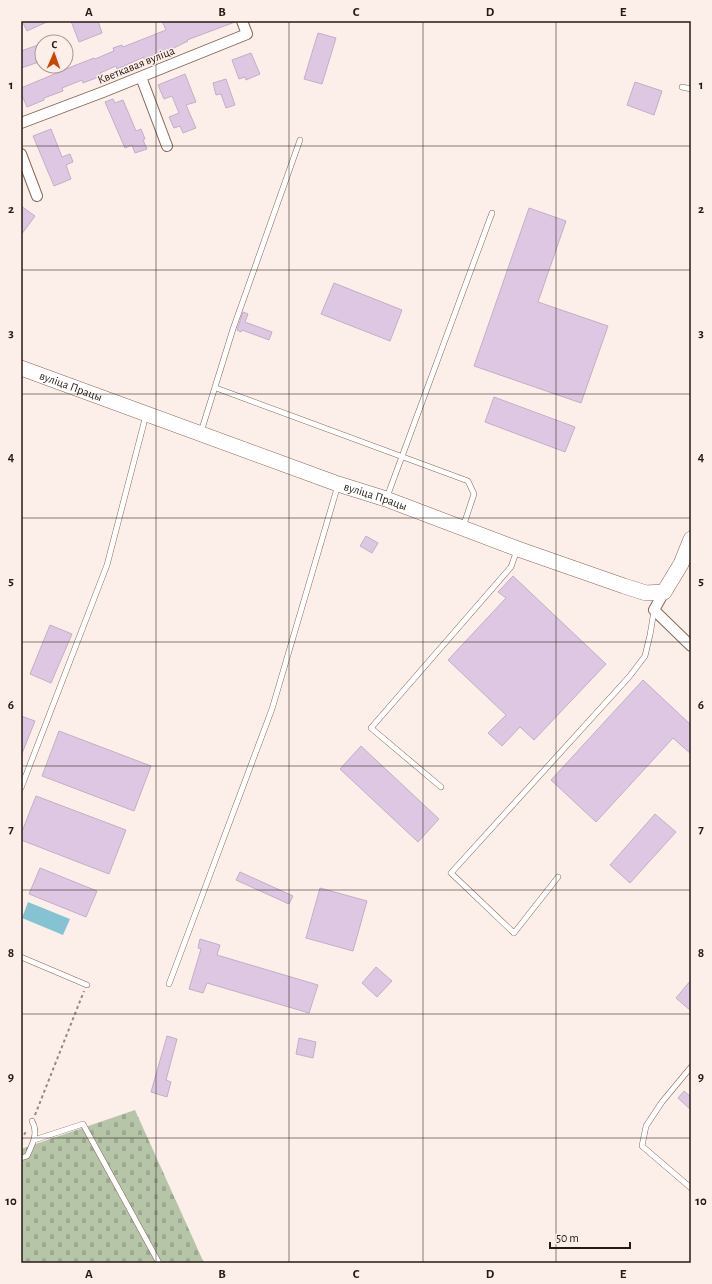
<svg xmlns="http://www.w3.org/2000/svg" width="712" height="1284" font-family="'Alegreya Sans',sans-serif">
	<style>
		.cemetery { fill: url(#cemetery-stones) }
		.water { fill: #86c3d2 }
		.building { fill: #ddc7e2; stroke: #c4aec8 }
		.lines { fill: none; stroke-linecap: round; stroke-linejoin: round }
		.lane-casing { stroke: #856859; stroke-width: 6 }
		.street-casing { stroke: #856859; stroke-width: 12 }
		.secondary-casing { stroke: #856859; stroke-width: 16 }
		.path { stroke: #968983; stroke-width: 2; stroke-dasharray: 3 3; stroke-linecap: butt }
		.lane { stroke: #fff; stroke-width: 5 }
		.street { stroke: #fff; stroke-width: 10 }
		.secondary { stroke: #fff; stroke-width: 15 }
		.grid { fill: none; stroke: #261a14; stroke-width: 1; stroke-opacity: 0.55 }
		.labels { text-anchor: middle; stroke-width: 3; stroke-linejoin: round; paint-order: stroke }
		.street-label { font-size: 12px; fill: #261a14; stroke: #fceee8 }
		.neatline { fill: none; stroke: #261a14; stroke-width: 1.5 }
		.grid-label { font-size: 13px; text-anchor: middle; font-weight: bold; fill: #261a14 }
	</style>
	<defs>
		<pattern id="cemetery-stones" width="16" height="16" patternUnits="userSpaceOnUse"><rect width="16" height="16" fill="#b6c5a8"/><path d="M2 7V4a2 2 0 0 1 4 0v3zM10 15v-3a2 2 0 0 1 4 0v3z" fill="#9ca990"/></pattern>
	</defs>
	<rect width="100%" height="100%" fill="#fceee8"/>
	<path class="cemetery" d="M 135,1110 L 204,1263 L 21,1263 L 21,1149 Z"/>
	<path class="water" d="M 28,902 L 70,919 L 63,935 L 22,918 Z"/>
	<path class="building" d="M 22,21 L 49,21 L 27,31 Z
		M 71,21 L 98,21 L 102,33 L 79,42 Z
		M 162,21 L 235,22 L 187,40 L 188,41 L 174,48 L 144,59 L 144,57 L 117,69 L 116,66 L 100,73 L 101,76 L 83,83 L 82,80 L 62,88 L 63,91 L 44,98 L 44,100 L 27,107 L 21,93 L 21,88 L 76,65 L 94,58 L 95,59 L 114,51 L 113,48 L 122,45 L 123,47 L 166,30 Z
		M 318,33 L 336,38 L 322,84 L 304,79 Z
		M 38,45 L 42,56 L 42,61 L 21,68 L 21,51 Z
		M 251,53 L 260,74 L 246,80 L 245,77 L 239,79 L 232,60 Z
		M 185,74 L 196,102 L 186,105 L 196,128 L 183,133 L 180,126 L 174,128 L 169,117 L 179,113 L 172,96 L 164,99 L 158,85 Z
		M 226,79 L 235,105 L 226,108 L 221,94 L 216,95 L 213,83 Z
		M 635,82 L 662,91 L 654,115 L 627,105 Z
		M 113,99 L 115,103 L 123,100 L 136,131 L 141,129 L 145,139 L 143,140 L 147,149 L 135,153 L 132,145 L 125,148 L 105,102 Z
		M 51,129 L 62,157 L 70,154 L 73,162 L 66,165 L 71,179 L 54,186 L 33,136 Z
		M 21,206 L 35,216 L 21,235 Z
		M 529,208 L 566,221 L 538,302 L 608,326 L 581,403 L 474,366 Z
		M 334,283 L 402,310 L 390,341 L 321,314 Z
		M 243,312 L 248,314 L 245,322 L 272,332 L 269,340 L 242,330 L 241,332 L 237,330 Z
		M 494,397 L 575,427 L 565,452 L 485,422 Z
		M 366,536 L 378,543 L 372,553 L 360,546 Z
		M 513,576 L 606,664 L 534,740 L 520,727 L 502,746 L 488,733 L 506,715 L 448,660 L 506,598 L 498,592 Z
		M 50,625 L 72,634 L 51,683 L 30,674 Z
		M 643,680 L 691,725 L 691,754 L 673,738 L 596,822 L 551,780 Z
		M 21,716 L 35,721 L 21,756 Z
		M 59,731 L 151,766 L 134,811 L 42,776 Z
		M 361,746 L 439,819 L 418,842 L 340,769 Z
		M 36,796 L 126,830 L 109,874 L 21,840 L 21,834 Z
		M 655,814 L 676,832 L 630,883 L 610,865 Z
		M 40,868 L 97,891 L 86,917 L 29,894 Z
		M 240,872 L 293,896 L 289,904 L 236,880 Z
		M 320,888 L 367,901 L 353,951 L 306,938 Z
		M 200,939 L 220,945 L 217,955 L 318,985 L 309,1013 L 207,983 L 203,993 L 189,989 L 201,949 L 198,948 Z
		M 376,967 L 392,981 L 377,997 L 362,983 Z
		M 691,980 L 691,1011 L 676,998 Z
		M 167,1036 L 177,1039 L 166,1080 L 171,1082 L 167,1097 L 151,1092 Z
		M 299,1038 L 316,1042 L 313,1058 L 296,1054 Z
		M 684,1091 L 691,1097 L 691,1110 L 678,1098 Z"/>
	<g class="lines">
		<g class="lane-casing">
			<path id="lane" d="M 682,87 L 691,89
				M 216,388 L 468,481 L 474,494 L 463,527
				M 201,432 L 233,329 L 300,140
				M 387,497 L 492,213
				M 441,787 L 371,728 L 511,567 L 517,550
				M 21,788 L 107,565 L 146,415
				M 558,877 L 514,933 L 451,873 L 629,677 L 645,656 L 650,635 L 654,611
				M 21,957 L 87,985
				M 169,984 L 272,709 L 338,485
				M 691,1067 L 662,1102 L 646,1126 L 642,1146 L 691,1188
				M 34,1140 L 83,1124 L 159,1263
				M 21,1158 L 27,1156 C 32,1145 39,1133 32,1121"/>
		</g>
		<g class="street-casing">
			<path id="street" d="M 141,77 L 167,146
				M 21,123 L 103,92 L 247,34 L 242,21
				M 21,154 L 37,196
				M 664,592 L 654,610 L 691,646"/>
		</g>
		<g class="secondary-casing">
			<g id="secondary">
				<path id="s1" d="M 21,368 L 338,484 L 386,499 L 518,549 L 624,586 L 646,593 L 664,592 L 681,564 L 691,539"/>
			</g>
		</g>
		<path class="path" d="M 35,1115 L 84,991
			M 21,1140 L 27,1130"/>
		<use href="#lane" class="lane"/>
		<use href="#street" class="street"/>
		<use href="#secondary" class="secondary"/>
	</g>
	<path class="grid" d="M 156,21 L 156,1263M 289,21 L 289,1263M 423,21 L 423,1263M 556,21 L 556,1263M 21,146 L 691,146M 21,270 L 691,270M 21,394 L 691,394M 21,518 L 691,518M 21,642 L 691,642M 21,766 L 691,766M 21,890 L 691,890M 21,1014 L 691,1014M 21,1138 L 691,1138"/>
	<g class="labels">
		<g class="street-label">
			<text transform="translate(136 65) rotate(-22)" y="4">Кветкавая вуліца</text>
			<text dy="4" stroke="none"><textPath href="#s1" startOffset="53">вуліца Працы</textPath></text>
			<text dy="4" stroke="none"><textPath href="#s1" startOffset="377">вуліца Працы</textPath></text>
		</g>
	</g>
	<rect width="712" height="1284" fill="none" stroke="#fceee8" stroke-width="44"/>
	<g transform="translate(54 54) rotate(2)"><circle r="19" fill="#fceee8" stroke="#a69993"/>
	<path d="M0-3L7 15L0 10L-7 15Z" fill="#cb4600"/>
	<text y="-6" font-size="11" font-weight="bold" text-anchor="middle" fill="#261a14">С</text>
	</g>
	<path d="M550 1242v6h80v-6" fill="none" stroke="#261a14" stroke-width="2"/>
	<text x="556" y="1242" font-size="12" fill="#261a14" stroke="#fceee8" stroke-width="3" paint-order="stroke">50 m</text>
	<rect x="22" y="22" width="668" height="1240" class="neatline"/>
	<g class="grid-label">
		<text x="89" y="16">A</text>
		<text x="222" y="16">B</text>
		<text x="356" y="16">C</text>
		<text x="490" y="16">D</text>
		<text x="623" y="16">E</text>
		<text x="11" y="89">1</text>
		<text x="701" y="89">1</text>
		<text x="11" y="213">2</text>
		<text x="701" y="213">2</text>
		<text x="11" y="337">3</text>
		<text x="701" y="337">3</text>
		<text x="11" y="461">4</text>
		<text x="701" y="461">4</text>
		<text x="11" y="585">5</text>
		<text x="701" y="585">5</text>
		<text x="11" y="709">6</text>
		<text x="701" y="709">6</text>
		<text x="11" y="833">7</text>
		<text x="701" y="833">7</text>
		<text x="11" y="957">8</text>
		<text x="701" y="957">8</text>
		<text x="11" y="1081">9</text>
		<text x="701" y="1081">9</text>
		<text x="11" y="1205">10</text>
		<text x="701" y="1205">10</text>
		<text x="89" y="1278">A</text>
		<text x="222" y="1278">B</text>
		<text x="356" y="1278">C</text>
		<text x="490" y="1278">D</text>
		<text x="623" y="1278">E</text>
	</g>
</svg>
